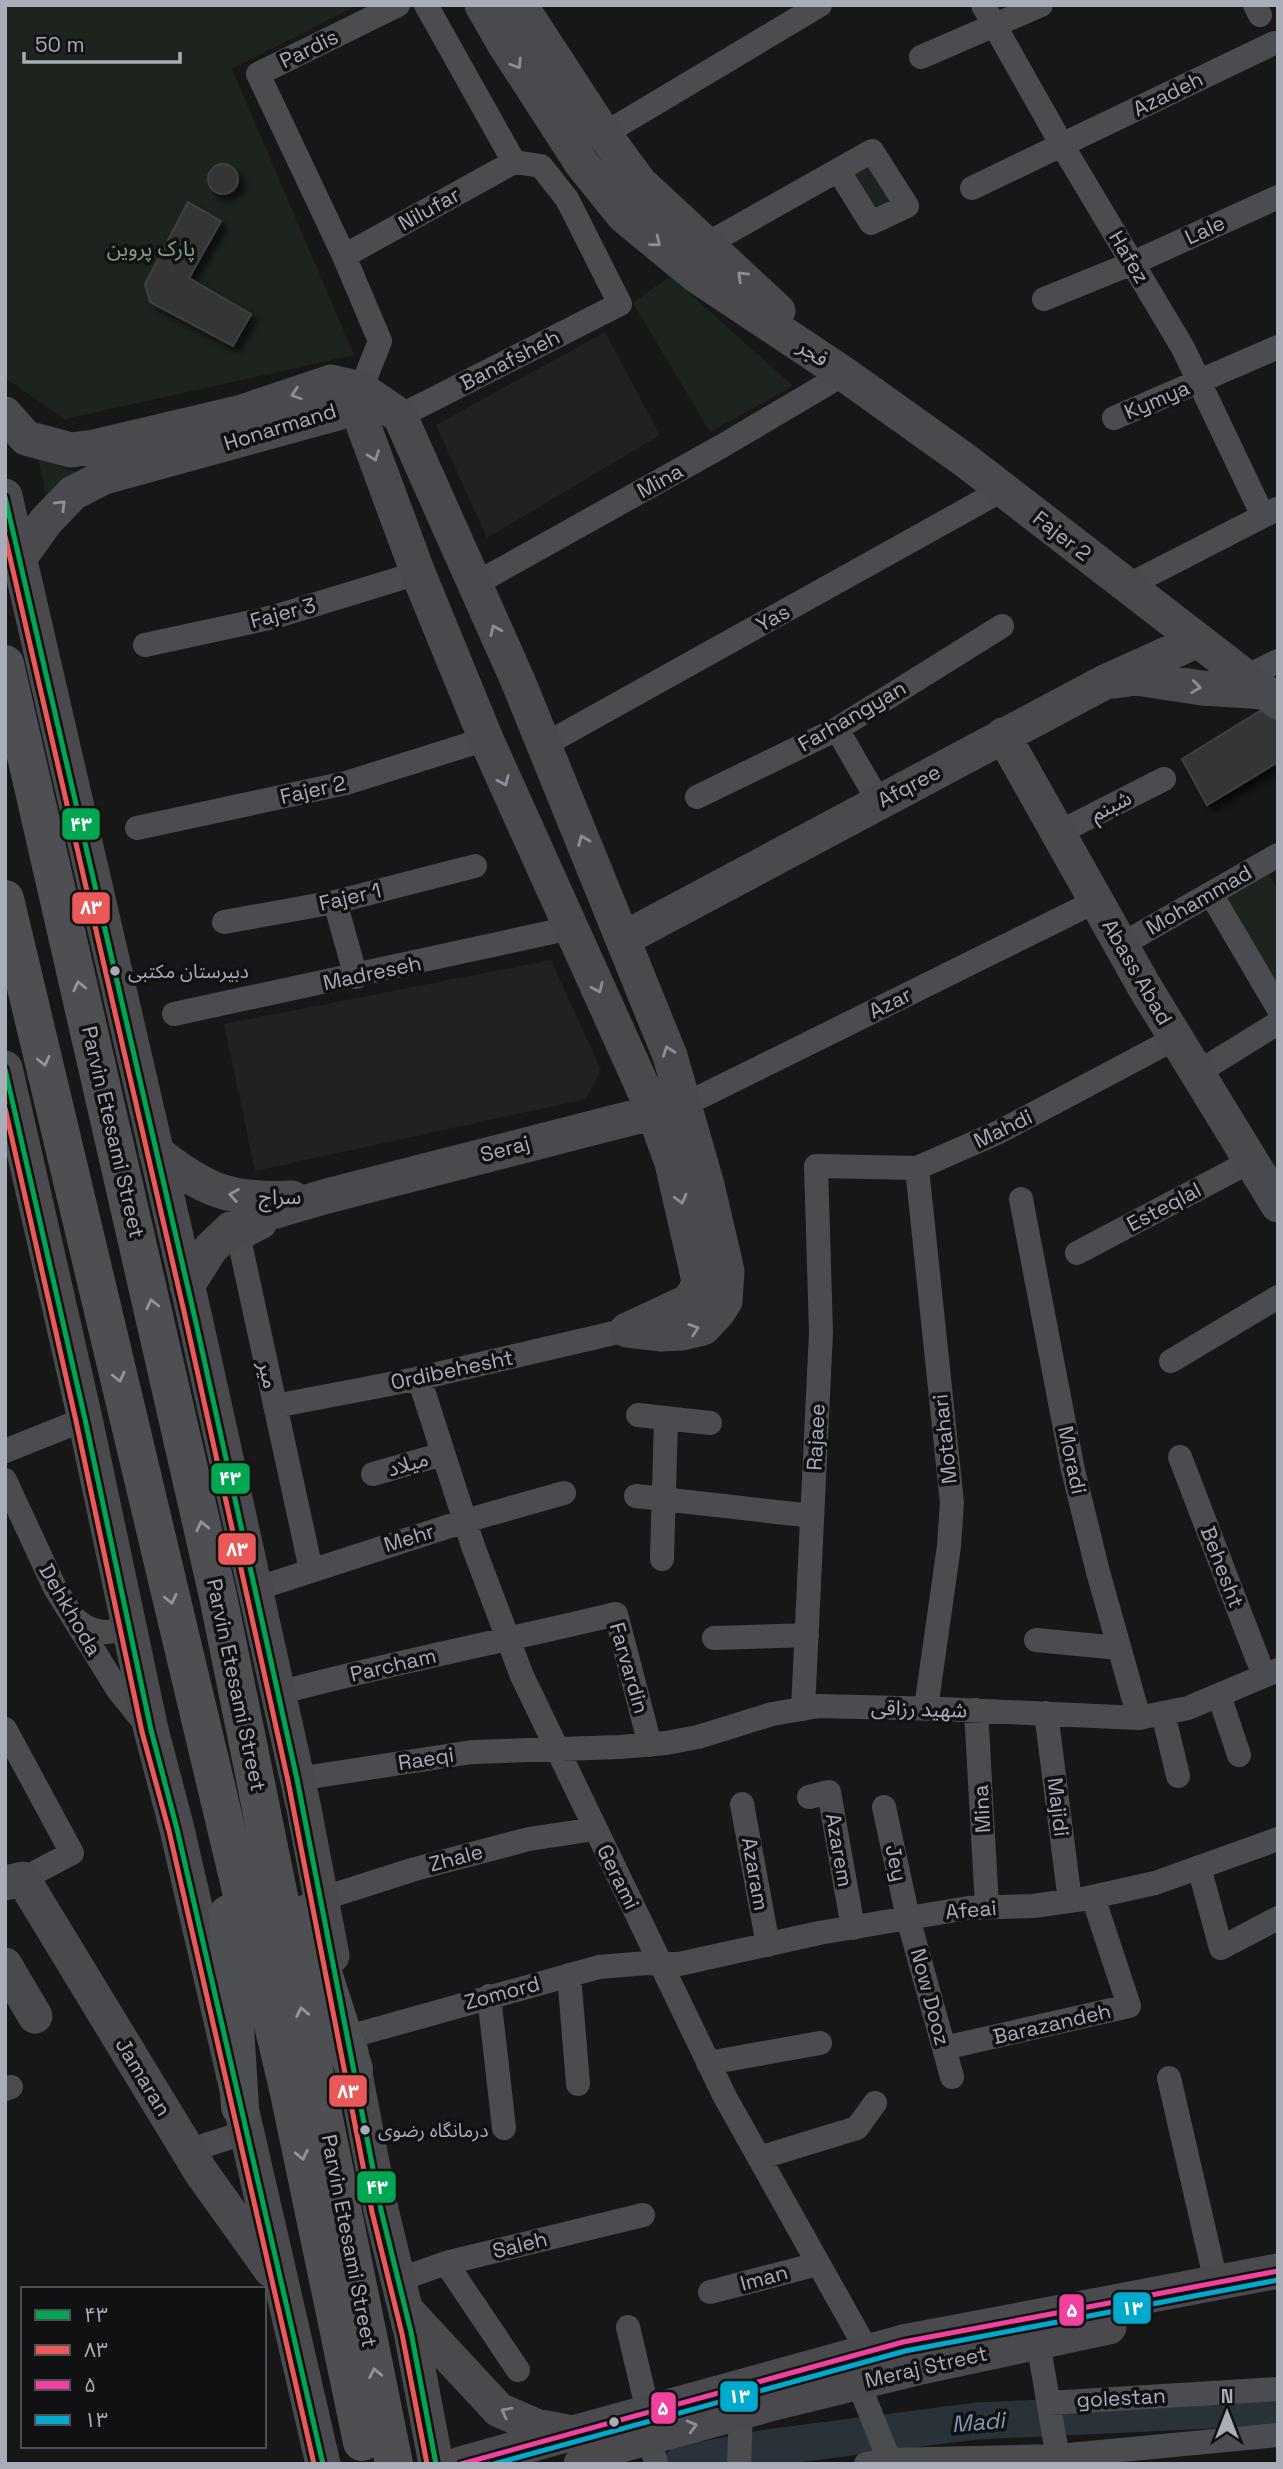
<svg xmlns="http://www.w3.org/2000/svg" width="1283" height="2469" font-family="'Space Grotesk','Noto Sans Arabic',sans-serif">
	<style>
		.built { fill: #212123 }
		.green { fill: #1d241e }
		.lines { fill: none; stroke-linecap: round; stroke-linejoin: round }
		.river { stroke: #2a3239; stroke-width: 37 }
		.building { fill: #353536; stroke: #3f4043; stroke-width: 2; filter: url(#shadow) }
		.street { stroke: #4b4c50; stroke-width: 24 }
		.secondary { stroke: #4a4a4e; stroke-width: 35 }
		.primary { stroke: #4d4f52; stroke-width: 38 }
		.primary-bridge { stroke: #4d4f52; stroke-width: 38 }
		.bus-1-casing { stroke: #111113; stroke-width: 10 }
		.bus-2-casing { stroke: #111113; stroke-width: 10 }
		.bus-3-casing { stroke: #111113; stroke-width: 10 }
		.bus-4-casing { stroke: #111113; stroke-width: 10 }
		.bus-1 { stroke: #00a651; stroke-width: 5 }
		.bus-2 { stroke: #eb5858; stroke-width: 5 }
		.bus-3 { stroke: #f240a1; stroke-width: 5 }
		.bus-4 { stroke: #00a9ce; stroke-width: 5 }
		.oneway { stroke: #8c8f98 }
		.oneway2 { stroke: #91969e }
		.bus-dot { fill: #a8adb8; stroke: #111113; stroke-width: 2.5 }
		.labels { text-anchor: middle; stroke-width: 7; stroke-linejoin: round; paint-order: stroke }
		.bus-label { font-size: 19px; fill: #a8adb8; stroke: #111113; text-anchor: start }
		.street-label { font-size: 21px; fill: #a8adb8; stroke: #111113 }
		.park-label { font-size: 21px; fill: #7fa381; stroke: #111113 }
		.water-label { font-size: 23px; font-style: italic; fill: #7f9bb3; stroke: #111113 }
		.line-badge { stroke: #111113; stroke-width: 2.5 }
		.badge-label { font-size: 19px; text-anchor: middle; font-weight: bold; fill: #fff }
	</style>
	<defs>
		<filter id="shadow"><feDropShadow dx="6" dy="6" stdDeviation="3.5" flood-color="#0009"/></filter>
	</defs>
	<rect width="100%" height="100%" fill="#171717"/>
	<path class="built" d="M 605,332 L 660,435 L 487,538 L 436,425 Z
		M 551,960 L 601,1070 L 586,1099 L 255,1171 L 224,1024 Z"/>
	<path class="green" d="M 5,5 L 358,5 L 232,69 L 354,355 L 65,419 L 5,378 Z
		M 871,160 L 898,201 L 872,214 L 845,172 Z
		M 670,276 L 793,386 L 710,432 L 633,303 Z
		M 38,458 L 69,470 L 86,472 L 47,502 Z
		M 1268,873 L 1278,890 L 1278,994 L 1225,898 Z"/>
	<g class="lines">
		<path class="river" d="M 682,2464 L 773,2447 L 977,2421 L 1278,2407"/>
	</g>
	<path class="building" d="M208 179a15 15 0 1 1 30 0a15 15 0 1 1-30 0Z
		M 188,202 L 221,221 L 189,278 L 251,314 L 233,346 L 150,302 L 145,284 Z
		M 1265,708 L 1278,717 L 1278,762 L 1207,805 L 1182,759 Z"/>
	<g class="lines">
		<path class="street" d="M 983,5 L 1062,145 L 1183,348 L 1263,516
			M 1255,5 L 1260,15
			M 921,57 L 1041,5
			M 604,134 L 820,5
			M 972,188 L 1274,43
			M 707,244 L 872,151 L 907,206 L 871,223 L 838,170
			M 344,256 L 514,162
			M 1044,299 L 1133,263 L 1278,197
			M 361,389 L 380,341 L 344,256 L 258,74 L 398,5
			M 400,416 L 620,304 L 567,199 L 541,166 L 514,162 L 426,5
			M 1114,418 L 1278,347
			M 475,584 L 722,446 L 844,374
			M 1127,586 L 1277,509
			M 145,645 L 274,617 L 418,573
			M 1245,677 L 1278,661
			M 837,729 L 879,802
			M 544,745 L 1002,490
			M 697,797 L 837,729 L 1002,626
			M 137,828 L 346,783 L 486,739
			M 1058,833 L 1164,779
			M 1211,894 L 1278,1008
			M 335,902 L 356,977
			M 224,922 L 335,902 L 475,866
			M 1121,945 L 1278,855
			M 174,1014 L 571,928
			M 1197,1073 L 1278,1023
			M 684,1105 L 1096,901
			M 917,1168 L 952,1503 L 949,1546 L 926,1708
			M 1021,1199 L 1073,1470 L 1098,1572 L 1139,1718
			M 264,1226 L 239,1239 L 311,1570
			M 1077,1253 L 1251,1161
			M 1171,1361 L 1278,1297
			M 419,1378 L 473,1546 L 522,1676 L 725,2097 L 868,2352
			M 275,1406 L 416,1379 L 627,1330
			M 638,1415 L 710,1423
			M 5,1451 L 85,1419
			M 1180,1457 L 1264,1676
			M 373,1474 L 443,1454
			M 5,1480 L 55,1588 L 118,1690 L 148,1727
			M 636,1496 L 812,1516
			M 662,1559 L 666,1419
			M 255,1589 L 465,1521 L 564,1493
			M 74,1618 C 91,1634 108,1635 129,1627
			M 714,1638 L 807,1635
			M 1036,1640 L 1119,1648
			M 278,1693 C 390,1663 504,1641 616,1614 L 650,1745
			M 1219,1695 L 1239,1755
			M 803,1709 L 821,1332 L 816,1166 L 917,1168 L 999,1132 L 1176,1038
			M 976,1710 L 987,1907
			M 1046,1713 L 1070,1901
			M 1163,1713 L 1178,1776
			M 5,1729 L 72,1853 L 23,1879
			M 297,1779 L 472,1752 L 620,1747 L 666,1743 L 698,1737 L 772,1714 L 819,1706 L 942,1709 L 1139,1718 L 1188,1708 L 1278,1670
			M 809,1797 L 829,1792 L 853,1928
			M 742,1804 L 768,1945
			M 884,1807 L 908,1918 L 952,2077
			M 1199,1867 L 1221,1948 L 1278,1918
			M 321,1899 L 415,1869 L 529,1839 L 595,1829
			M 569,1975 L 578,2084
			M 489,1996 L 504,2128
			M 348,2037 L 599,1967 L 647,1963 L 679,1964 L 819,1933 L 968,1908 L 1033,1906 L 1083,1899 L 1155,1883 L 1278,1839
			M 944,2048 L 1129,2006 L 1093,1897
			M 708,2063 L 820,2043
			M 1169,2078 L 1216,2282
			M 5,2089 L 11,2087
			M 188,2151 L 246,2132
			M 759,2158 L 857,2128 L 875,2103
			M 446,2263 L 518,2370
			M 398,2280 L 446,2263 L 643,2215
			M 710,2292 L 818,2264
			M 628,2327 L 648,2412
			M 1038,2342 L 1059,2464
			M 858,2382 L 889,2460
			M 1049,2403 L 1278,2389
			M 650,2437 L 656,2464
			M 739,2464 L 741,2412
			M 866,2464 L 889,2460 L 1058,2456 L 1278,2435"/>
		<path class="secondary" d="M 482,5 L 505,45 L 582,164 L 624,216 L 697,276 L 844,374 L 966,461 L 1278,702
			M 520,5 L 604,134 L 640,183 L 778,311
			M 361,389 L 364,427 L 418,573 L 486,739 L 653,1110 L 672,1163 L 699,1281 L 695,1293 L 687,1302 L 627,1330
			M 5,414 L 26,438 L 71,450 L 94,447 L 242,412 L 331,382 L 361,389 L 400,416 L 518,681 L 670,1056 L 707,1185 L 727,1271 L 725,1301 L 718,1312 L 703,1328 L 682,1333 L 662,1334 L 627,1330
			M 5,496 L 194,1314 L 304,1809 L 332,1956
			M 19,559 L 46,521 L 73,493 L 104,477 L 341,412 L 361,389
			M 1115,681 L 1136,678 L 1202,688 L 1265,692
			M 1003,735 L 1144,986 L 1278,1205
			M 623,939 L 1105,682 L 1198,640
			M 5,1068 L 85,1419 L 151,1730 L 177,1829 L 323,2464
			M 156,1152 C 204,1190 229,1201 292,1198
			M 187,1286 L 211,1248 L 231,1229 L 269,1213 L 327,1196 L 674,1107
			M 5,1883 L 23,1879 L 201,2172 L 271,2270
			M 5,1965 L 35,2016
			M 349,2042 L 381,2210 L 411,2332 L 436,2464
			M 406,2310 L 499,2410 L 536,2426 L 567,2432
			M 460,2464 L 903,2342 L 1278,2271
			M 581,2464 L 618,2446 L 774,2403 L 917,2368 L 1109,2327"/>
		<path class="primary" d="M 5,664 L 218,1596 L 316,2079
			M 5,899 L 288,2088
			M 228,1914 L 240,2107
			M 304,1914 L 354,2069"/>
		<path class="primary-bridge" d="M 316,2079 L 394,2464
			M 288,2088 L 362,2442"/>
		<g class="bus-1-casing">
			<path id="bus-1" d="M 5,497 L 194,1314 L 297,1779 L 381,2210 L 411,2332 L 436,2464
				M 5,1069 L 85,1419 L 151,1730 L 177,1829 L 323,2464"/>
		</g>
		<g class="bus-2-casing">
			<path id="bus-2" d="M 5,536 L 185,1316 L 288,1781 L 372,2212 L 402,2334 L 427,2464
				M 5,1108 L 76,1421 L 142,1732 L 169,1831 L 314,2464"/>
		</g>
		<g class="bus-3-casing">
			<path id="bus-3" d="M 461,2464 L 903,2342 L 1278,2271"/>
		</g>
		<g class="bus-4-casing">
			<path id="bus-4" d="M 494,2464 L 905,2351 L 1278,2280"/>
		</g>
		<use href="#bus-1" class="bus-1"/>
		<use href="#bus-2" class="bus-2"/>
		<use href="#bus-3" class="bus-3"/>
		<use href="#bus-4" class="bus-4"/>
	</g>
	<defs><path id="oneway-chevron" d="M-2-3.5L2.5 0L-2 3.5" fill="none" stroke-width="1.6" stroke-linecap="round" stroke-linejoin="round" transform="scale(1.75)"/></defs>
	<g class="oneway">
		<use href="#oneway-chevron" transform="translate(517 64) rotate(58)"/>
		<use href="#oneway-chevron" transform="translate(656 242) rotate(39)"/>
		<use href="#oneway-chevron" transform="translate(742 276) rotate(-136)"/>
		<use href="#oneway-chevron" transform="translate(296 394) rotate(162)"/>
		<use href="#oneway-chevron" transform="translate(374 456) rotate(70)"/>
		<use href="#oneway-chevron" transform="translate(61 505) rotate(-45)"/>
		<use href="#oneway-chevron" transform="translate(495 630) rotate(-114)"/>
		<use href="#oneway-chevron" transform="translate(1196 687) rotate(7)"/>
		<use href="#oneway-chevron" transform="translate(504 781) rotate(66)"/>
		<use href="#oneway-chevron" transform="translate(583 840) rotate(-112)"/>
		<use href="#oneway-chevron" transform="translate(598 988) rotate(66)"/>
		<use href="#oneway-chevron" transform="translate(668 1051) rotate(-110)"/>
		<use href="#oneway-chevron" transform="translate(234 1195) rotate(-170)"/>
		<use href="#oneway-chevron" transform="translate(681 1199) rotate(76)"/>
		<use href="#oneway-chevron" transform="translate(694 1329) rotate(-19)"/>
		<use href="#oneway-chevron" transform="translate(506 2412) rotate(-152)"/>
		<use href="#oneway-chevron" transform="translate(692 2426) rotate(-15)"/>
	</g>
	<g class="oneway2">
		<use href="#oneway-chevron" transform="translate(79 986) rotate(-103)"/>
		<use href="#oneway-chevron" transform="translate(44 1061) rotate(77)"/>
		<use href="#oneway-chevron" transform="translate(152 1304) rotate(-103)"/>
		<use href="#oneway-chevron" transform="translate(119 1377) rotate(77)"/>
		<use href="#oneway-chevron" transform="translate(202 1526) rotate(-103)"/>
		<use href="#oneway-chevron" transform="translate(171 1599) rotate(77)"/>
		<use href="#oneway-chevron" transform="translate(302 2012) rotate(-101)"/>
		<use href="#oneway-chevron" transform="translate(302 2155) rotate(78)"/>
		<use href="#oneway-chevron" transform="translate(375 2373) rotate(-101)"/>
	</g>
	<g class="bus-dot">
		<circle cx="115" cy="971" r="6"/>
		<circle cx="365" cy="2130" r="6"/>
		<circle cx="614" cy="2422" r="6"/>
	</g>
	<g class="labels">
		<g class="bus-label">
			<text x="128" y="978">دبیرستان مکتبی</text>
			<text x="378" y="2137">درمانگاه رضوی</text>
		</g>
		<g class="street-label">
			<text transform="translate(309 49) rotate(-26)" y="7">Pardis</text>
			<text transform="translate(1168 94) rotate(-26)" y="7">Azadeh</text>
			<text transform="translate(429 209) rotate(-29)" y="7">Nilufar</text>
			<text transform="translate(1205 230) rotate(-25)" y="7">Lale</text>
			<text transform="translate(1129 257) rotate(59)" y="7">Hafez</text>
			<text transform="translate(813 353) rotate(34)" y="7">فجر</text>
			<text transform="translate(510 360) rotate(-27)" y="7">Banafsheh</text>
			<text transform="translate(1157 400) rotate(-23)" y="7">Kymya</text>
			<text transform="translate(280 427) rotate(-17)" y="7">Honarmand</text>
			<text transform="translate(660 481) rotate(-29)" y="7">Mina</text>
			<text transform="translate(1062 536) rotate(38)" y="7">Fajer 2</text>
			<text transform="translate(283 613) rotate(-15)" y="7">Fajer 3</text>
			<text transform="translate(773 618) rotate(-29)" y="7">Yas</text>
			<text transform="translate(852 716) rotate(-30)" y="7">Farhangyan</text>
			<text transform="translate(909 786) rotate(-28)" y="7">Afqree</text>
			<text transform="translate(313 790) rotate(-13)" y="7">Fajer 2</text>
			<text transform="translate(1111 806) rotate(-27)" y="7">شبنم</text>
			<text transform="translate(350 897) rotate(-13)" y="7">Fajer 1</text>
			<text transform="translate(1199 900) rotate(-30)" y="7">Mohammad</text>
			<text transform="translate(1137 972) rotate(60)" y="7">Abass Abad</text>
			<text transform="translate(372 973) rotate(-12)" y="7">Madreseh</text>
			<text transform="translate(890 1003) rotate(-26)" y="7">Azar</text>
			<text transform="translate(1003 1129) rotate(-26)" y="7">Mahdi</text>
			<text transform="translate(113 1132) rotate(77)" y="7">Parvin Etesami Street</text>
			<text transform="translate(505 1149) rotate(-15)" y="7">Seraj</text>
			<text transform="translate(280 1197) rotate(-1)" y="7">سراج</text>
			<text transform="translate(1164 1207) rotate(-28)" y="7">Esteqlal</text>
			<text transform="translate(452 1370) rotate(-12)" y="7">Ordibehesht</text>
			<text transform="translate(268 1375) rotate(78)" y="7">میر</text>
			<text transform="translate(816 1437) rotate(-87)" y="7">Rajaee</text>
			<text transform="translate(945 1439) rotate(-96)" y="7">Motahari</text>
			<text transform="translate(1072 1460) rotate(78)" y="7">Moradi</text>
			<text transform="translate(408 1464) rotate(-16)" y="7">میلاد</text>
			<text transform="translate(409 1538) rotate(-17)" y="7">Mehr</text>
			<text transform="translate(1222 1567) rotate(69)" y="7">Behesht</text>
			<text transform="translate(70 1610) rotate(60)" y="7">Dehkhoda</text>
			<text transform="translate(393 1665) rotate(-13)" y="7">Parcham</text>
			<text transform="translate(629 1668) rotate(74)" y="7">Farvardin</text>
			<text transform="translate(236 1685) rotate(78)" y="7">Parvin Etesami Street</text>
			<text transform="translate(919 1709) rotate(2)" y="7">شهید رزاقی</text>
			<text transform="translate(426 1759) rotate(-9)" y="7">Raeqi</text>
			<text transform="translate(1058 1807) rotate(83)" y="7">Majidi</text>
			<text transform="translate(982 1809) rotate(-93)" y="7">Mina</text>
			<text transform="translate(839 1850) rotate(80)" y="7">Azarem</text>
			<text transform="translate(456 1858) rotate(-15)" y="7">Zhale</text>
			<text transform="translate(896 1863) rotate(78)" y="7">Jey</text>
			<text transform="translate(755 1874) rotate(80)" y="7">Azaram</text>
			<text transform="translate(618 1877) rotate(64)" y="7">Gerami</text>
			<text transform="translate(971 1910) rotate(-5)" y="7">Afeai</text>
			<text transform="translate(502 1993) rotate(-15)" y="7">Zomord</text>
			<text transform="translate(930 1997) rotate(75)" y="7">Now Dooz</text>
			<text transform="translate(1052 2024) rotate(-13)" y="7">Barazandeh</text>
			<text transform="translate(143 2077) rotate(59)" y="7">Jamaran</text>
			<text transform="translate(349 2241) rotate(79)" y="7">Parvin Etesami Street</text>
			<text transform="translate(520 2245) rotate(-14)" y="7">Saleh</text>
			<text transform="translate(764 2278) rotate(-15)" y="7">Iman</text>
			<text transform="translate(926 2367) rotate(-13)" y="7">Meraj Street</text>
			<text transform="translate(1121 2398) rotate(-3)" y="7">golestan</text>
		</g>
		<g class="park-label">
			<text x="151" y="256">پارک پروین</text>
		</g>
		<g class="water-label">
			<text transform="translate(978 2422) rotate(-5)" y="8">Madi</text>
		</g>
	</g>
	<g class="line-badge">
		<rect x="61" y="807" width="40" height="34" rx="7" fill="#00a651"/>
		<rect x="71" y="891" width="40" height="34" rx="7" fill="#eb5858"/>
		<rect x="210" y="1462" width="41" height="33" rx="7" fill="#00a651"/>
		<rect x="217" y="1532" width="40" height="34" rx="7" fill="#eb5858"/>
		<rect x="328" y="2074" width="40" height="34" rx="7" fill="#eb5858"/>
		<rect x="356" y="2170" width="41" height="34" rx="7" fill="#00a651"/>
		<rect x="1112" y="2291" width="40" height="34" rx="7" fill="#00a9ce"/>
		<rect x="1058" y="2293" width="27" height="34" rx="7" fill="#f240a1"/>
		<rect x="719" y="2380" width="40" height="33" rx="7" fill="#00a9ce"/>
		<rect x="650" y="2391" width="27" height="34" rx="7" fill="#f240a1"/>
	</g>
	<g class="badge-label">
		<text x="81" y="831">۴۳</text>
		<text x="91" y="914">۸۳</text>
		<text x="230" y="1485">۴۳</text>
		<text x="237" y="1556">۸۳</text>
		<text x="348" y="2098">۸۳</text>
		<text x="377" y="2194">۴۳</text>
		<text x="1132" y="2315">۱۳</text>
		<text x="1072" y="2317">۵</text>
		<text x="739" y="2403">۱۳</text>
		<text x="663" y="2415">۵</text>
	</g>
	<rect width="1283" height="2469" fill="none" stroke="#a8adb8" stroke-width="14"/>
	<rect x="21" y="2287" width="245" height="161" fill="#111113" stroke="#4d4f55" stroke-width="2"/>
	<rect x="35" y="2310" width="35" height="10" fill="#00a651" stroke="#4d4f55" stroke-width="2"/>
	<text x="84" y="2322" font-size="21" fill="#a8adb8">۴۳</text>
	<rect x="35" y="2345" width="35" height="10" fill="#eb5858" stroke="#4d4f55" stroke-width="2"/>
	<text x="84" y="2357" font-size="21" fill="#a8adb8">۸۳</text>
	<rect x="35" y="2380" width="35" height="10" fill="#f240a1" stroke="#4d4f55" stroke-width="2"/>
	<text x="84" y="2392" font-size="21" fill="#a8adb8">۵</text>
	<rect x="35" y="2415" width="35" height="10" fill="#00a9ce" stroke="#4d4f55" stroke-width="2"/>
	<text x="84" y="2427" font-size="21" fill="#a8adb8">۱۳</text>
	<g transform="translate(1227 2413)" stroke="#111113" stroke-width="5" paint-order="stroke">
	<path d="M0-5L12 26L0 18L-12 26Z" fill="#a8adb8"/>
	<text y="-10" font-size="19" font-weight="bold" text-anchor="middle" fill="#a8adb8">N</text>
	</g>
	<path d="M24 52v10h156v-10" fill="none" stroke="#a8adb8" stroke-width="3.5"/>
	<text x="35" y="52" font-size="21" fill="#a8adb8" stroke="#111113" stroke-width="5" paint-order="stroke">50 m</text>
</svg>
